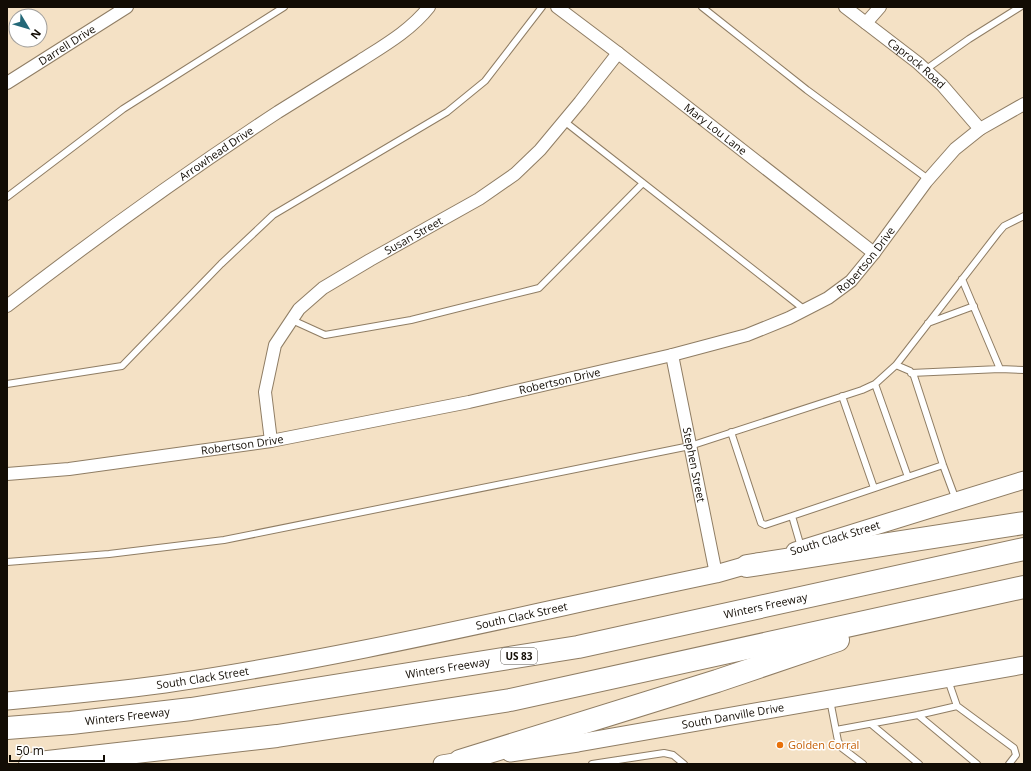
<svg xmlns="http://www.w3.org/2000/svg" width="1031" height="771" font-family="'Open Sans',sans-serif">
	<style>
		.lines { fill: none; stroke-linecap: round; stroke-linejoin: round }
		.service-casing { stroke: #8f7d64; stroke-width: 8 }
		.minor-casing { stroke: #8f7d64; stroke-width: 14 }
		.secondary-casing { stroke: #8f7d64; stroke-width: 19 }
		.motorway-casing { stroke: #8f7d64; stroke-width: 24 }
		.service { stroke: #fff; stroke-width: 6 }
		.minor { stroke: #fff; stroke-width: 12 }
		.secondary { stroke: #fff; stroke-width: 17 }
		.motorway { stroke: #fff; stroke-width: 22 }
		.food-dot { fill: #e8710a; stroke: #fff; stroke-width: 1.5 }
		.labels { text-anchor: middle; stroke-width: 3; stroke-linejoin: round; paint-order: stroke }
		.shield { fill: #fff; stroke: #59554f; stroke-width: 1 }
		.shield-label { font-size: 10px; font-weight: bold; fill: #120c04 }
		.street-label { font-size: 11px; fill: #120c04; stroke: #fff }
		.food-label { font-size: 11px; fill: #c56008; stroke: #fff; text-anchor: start }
	</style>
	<rect width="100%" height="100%" fill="#f4e1c5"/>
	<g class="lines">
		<g class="service-casing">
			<path id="service" d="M 702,7 L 807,90 L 928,179
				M 925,70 L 969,39 L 1020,7
				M 564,121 L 805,310
				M 7,197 L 123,109 L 284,7
				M 962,279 L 1000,369
				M 292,320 L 325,335 L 411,320 L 539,288 L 643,183
				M 928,323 L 974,306
				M 896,365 L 910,371 L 914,376 L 943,465 L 956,500
				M 911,373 L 1000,369 L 1024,370
				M 7,384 L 122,366 L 221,264 L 273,215 L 447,112 L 485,81 L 542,7
				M 875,384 L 908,477
				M 842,396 L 874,488
				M 731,432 L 761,523 L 765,525 L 792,516 L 801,547
				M 792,516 L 943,465
				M 7,562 L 109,554 L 224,540 L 690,446 L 862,390 L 875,384 L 896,365 L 998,233 L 1004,226 L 1024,216
				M 948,680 L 957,706 L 1014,748 L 1016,755 L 1009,764
				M 830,700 L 838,741 L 842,748 L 863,764
				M 918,715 L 977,764
				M 871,724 L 919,764
				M 836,730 L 918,715 L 957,706
				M 592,764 L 664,753 L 673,755 L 684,764"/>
		</g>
		<g class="minor-casing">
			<g id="minor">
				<path id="s1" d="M 557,7 L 618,53 L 874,253"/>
				<path id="s2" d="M 845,7 L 918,63 L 942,85 L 980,129"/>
				<path d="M 866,23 L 880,7"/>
				<path id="s3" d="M 7,83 L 127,7"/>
				<path id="s4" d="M 7,306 C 95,238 185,173 278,112 C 305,95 333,78 360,61 C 385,45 411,30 429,7"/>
				<path id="s5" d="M 672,355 L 716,574"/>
				<path id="s6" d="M 271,441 L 265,392 L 275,345 L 299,309 L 323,288 L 370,260 L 479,199 L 515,174 L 540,150 L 580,102 L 618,53"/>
				<path id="s7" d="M 7,474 L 69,469 L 271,441 L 469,402 L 672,355 L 747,335 L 789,318 L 828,298 L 851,281 L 874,253 L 926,182 L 955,149 L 980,129 L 1024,104"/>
			</g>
		</g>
		<g class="secondary-casing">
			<g id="secondary">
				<path d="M 795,551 L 1024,480"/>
				<path id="s8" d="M 7,701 C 60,696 113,691 165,684 C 351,657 533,612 716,574 L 758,562"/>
				<path id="s9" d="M 510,753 L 578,743 L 1024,665"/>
				<path d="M 442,764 L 472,759"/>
			</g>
		</g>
		<g class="motorway-casing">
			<g id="motorway">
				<path d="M 747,566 L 1024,523"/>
				<path id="s10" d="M 7,728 L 71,723 L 191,709 L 578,647 L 1024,549"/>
				<path d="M 460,761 L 717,681 L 838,640"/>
				<path d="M 30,764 L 277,736 L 510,700 L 1024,587"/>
			</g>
		</g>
		<use href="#service" class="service"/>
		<use href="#minor" class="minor"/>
		<use href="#secondary" class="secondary"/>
		<use href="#motorway" class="motorway"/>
	</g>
	<circle class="food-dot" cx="780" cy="745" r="4"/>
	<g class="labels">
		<rect class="shield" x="501" y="648" width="36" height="16" rx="3"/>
		<g class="shield-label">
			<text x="519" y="660">US 83</text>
		</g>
		<g class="street-label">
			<text dy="4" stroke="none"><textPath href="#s3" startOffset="71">Darrell Drive</textPath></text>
			<text dy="4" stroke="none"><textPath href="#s2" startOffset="91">Caprock Road</textPath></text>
			<text dy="4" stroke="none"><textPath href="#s1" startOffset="200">Mary Lou Lane</textPath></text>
			<text dy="4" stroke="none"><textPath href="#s4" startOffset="259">Arrowhead Drive</textPath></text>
			<text dy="4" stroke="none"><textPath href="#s6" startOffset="277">Susan Street</textPath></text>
			<text dy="4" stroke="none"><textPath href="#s7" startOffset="897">Robertson Drive</textPath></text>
			<text dy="4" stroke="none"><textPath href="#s7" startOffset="561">Robertson Drive</textPath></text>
			<text dy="4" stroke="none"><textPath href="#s7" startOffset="237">Robertson Drive</textPath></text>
			<text dy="4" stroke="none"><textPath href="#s5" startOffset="112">Stephen Street</textPath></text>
			<text transform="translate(835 538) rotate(-17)" y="4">South Clack Street</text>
			<text dy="4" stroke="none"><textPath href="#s10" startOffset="769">Winters Freeway</textPath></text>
			<text dy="4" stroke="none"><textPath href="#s8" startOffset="522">South Clack Street</textPath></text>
			<text dy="4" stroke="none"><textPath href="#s10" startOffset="445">Winters Freeway</textPath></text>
			<text dy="4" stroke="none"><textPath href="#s8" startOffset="197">South Clack Street</textPath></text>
			<text dy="4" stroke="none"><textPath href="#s9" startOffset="226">South Danville Drive</textPath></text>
			<text dy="4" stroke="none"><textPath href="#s10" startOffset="121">Winters Freeway</textPath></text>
		</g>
		<g class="food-label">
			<text x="788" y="749">Golden Corral</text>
		</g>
	</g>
	<rect width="1031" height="771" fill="none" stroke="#120c04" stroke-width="16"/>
	<g transform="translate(28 28) rotate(128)"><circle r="19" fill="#ffffff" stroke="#a09e9b"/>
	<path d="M0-3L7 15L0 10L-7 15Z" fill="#236878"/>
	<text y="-6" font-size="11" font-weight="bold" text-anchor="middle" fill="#120c04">N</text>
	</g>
	<path d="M10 755v6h94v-6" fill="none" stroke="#120c04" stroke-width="2"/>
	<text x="16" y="755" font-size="12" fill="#120c04" stroke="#ffffff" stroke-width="3" paint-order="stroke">50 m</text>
</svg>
